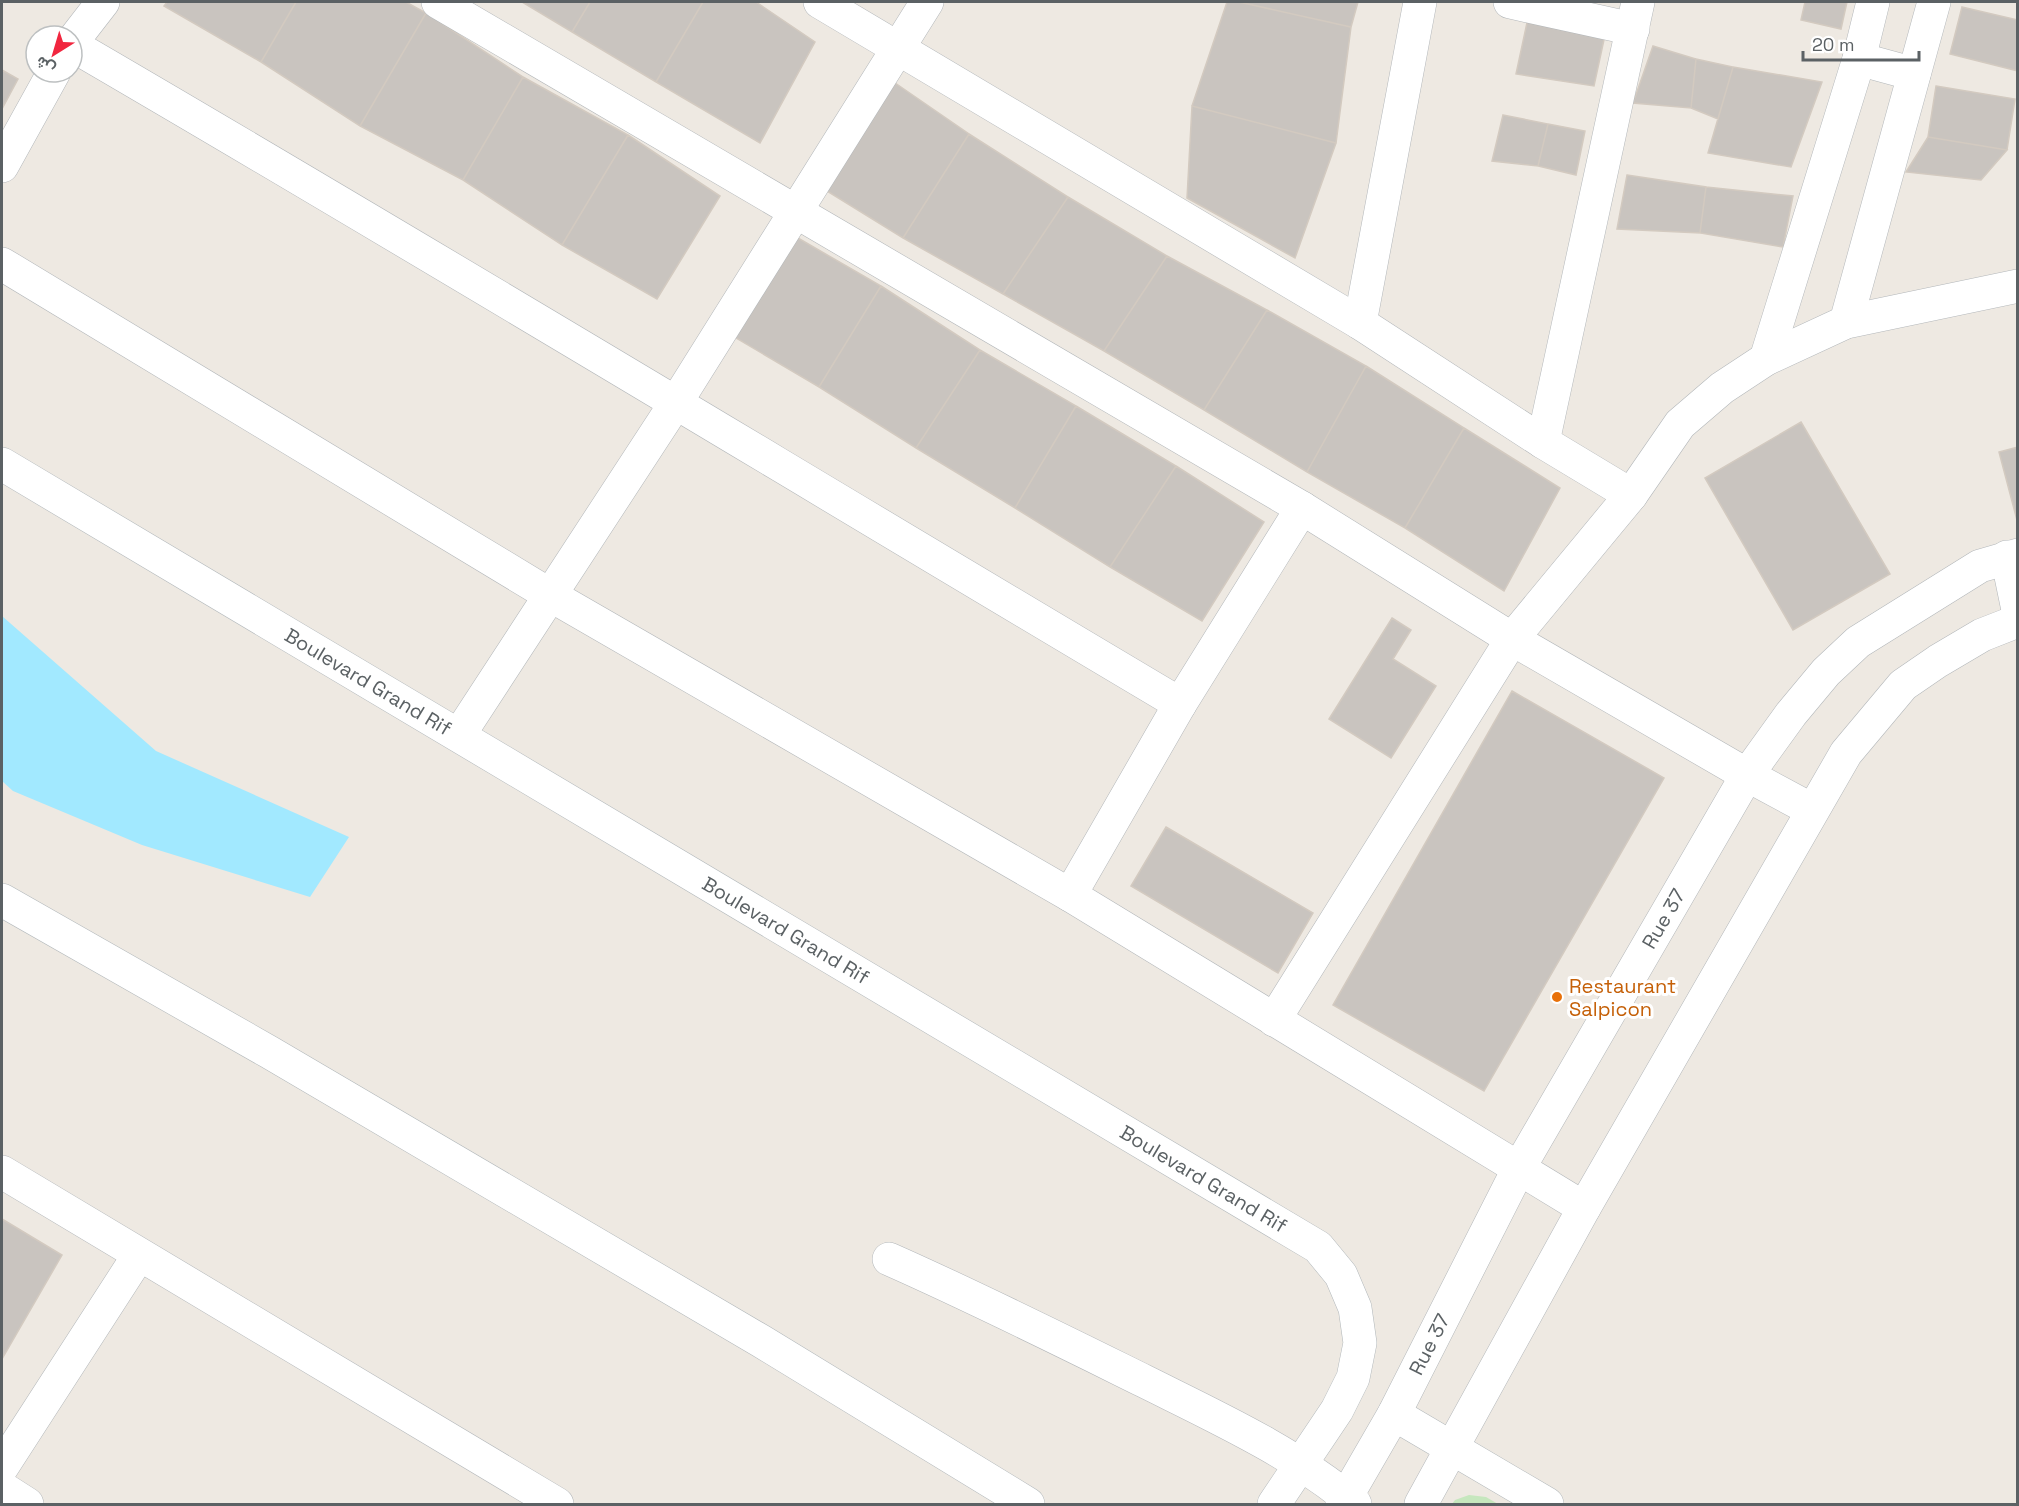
<svg xmlns="http://www.w3.org/2000/svg" width="2019" height="1506" font-family="'Space Grotesk',Vazirmatn,sans-serif">
	<style>
		.green { fill: #c6e7be }
		.water { fill: #a2e9ff }
		.building { fill: #c9c4bf; stroke: #d3cac0; stroke-width: 1.5 }
		.lines { fill: none; stroke-linecap: round; stroke-linejoin: round }
		.street-casing { stroke: #b3b7ba; stroke-width: 34 }
		.secondary-casing { stroke: #b2b8bb; stroke-width: 34 }
		.street { stroke: #fff; stroke-width: 33 }
		.secondary { stroke: #fff; stroke-width: 33 }
		.food-dot { fill: #e8710a; stroke: #fff; stroke-width: 2 }
		.labels { text-anchor: middle; stroke-width: 6; stroke-linejoin: round; paint-order: stroke }
		.street-label { font-size: 20px; fill: #5b6164; stroke: #fff }
		.food-label { font-size: 20px; fill: #c56008; stroke: #fff; text-anchor: start }
	</style>
	<rect width="100%" height="100%" fill="#eee9e2"/>
	<path class="green" d="M 1469,1495 L 1486,1497 L 1498,1504 L 1452,1504 L 1455,1500 Z"/>
	<path class="water" d="M 2,616 L 156,751 L 349,837 L 310,897 L 142,845 L 13,791 L 2,781 Z"/>
	<path class="building" d="M 167,2 L 296,2 L 261,62 L 164,6 Z
		M 296,2 L 406,2 L 426,13 L 360,126 L 261,62 Z
		M 522,2 L 590,2 L 572,32 Z
		M 590,2 L 703,2 L 656,82 L 572,32 Z
		M 703,2 L 756,2 L 815,42 L 760,143 L 656,82 Z
		M 1227,2 L 1239,2 L 1351,27 L 1336,143 L 1192,106 Z
		M 1239,2 L 1358,2 L 1351,27 Z
		M 1805,2 L 1847,2 L 1841,29 L 1801,20 Z
		M 1962,7 L 2018,20 L 2018,71 L 1950,54 Z
		M 426,13 L 523,77 L 463,180 L 360,126 Z
		M 1528,18 L 1605,35 L 1594,86 L 1516,74 Z
		M 1653,46 L 1696,59 L 1691,108 L 1633,103 Z
		M 1696,59 L 1733,67 L 1718,119 L 1691,108 Z
		M 1733,67 L 1822,82 L 1791,167 L 1708,153 Z
		M 2,70 L 18,79 L 2,109 Z
		M 885,76 L 969,134 L 903,238 L 814,183 Z
		M 523,77 L 628,135 L 562,245 L 463,180 Z
		M 1936,86 L 2015,99 L 2007,150 L 1928,137 Z
		M 1192,106 L 1336,143 L 1295,258 L 1187,198 Z
		M 1503,115 L 1548,124 L 1538,166 L 1492,161 Z
		M 1548,124 L 1585,131 L 1576,175 L 1538,166 Z
		M 969,134 L 1068,197 L 1003,294 L 903,238 Z
		M 628,135 L 720,196 L 657,299 L 562,245 Z
		M 1928,137 L 2007,150 L 1981,180 L 1906,172 Z
		M 1627,175 L 1706,187 L 1700,233 L 1617,229 Z
		M 1706,187 L 1793,196 L 1783,247 L 1700,233 Z
		M 1068,197 L 1167,256 L 1104,351 L 1003,294 Z
		M 791,234 L 881,286 L 819,387 L 731,335 Z
		M 1167,256 L 1267,310 L 1204,410 L 1104,351 Z
		M 881,286 L 980,350 L 916,448 L 819,387 Z
		M 1267,310 L 1366,366 L 1307,472 L 1204,410 Z
		M 980,350 L 1076,406 L 1015,508 L 916,448 Z
		M 1366,366 L 1464,428 L 1405,528 L 1307,472 Z
		M 1076,406 L 1176,466 L 1110,567 L 1015,508 Z
		M 1801,422 L 1890,574 L 1793,630 L 1705,478 Z
		M 1464,428 L 1560,488 L 1504,591 L 1405,528 Z
		M 2018,447 L 2018,524 L 1999,452 Z
		M 1176,466 L 1264,522 L 1202,621 L 1110,567 Z
		M 1392,618 L 1411,630 L 1393,659 L 1436,686 L 1391,758 L 1329,719 Z
		M 1512,691 L 1664,778 L 1484,1091 L 1333,1005 Z
		M 1166,827 L 1313,913 L 1278,973 L 1131,886 Z
		M 2,1219 L 62,1255 L 2,1359 Z"/>
	<g class="lines">
		<g class="street-casing">
			<g id="street">
				<path d="M 438,2 L 1302,508 L 1512,639 L 1747,775 L 1812,810"/>
				<path d="M 820,2 L 1360,323 L 1543,442 L 1631,495"/>
				<path d="M 1510,2 L 1633,29"/>
				<path d="M 72,42 L 103,2"/>
				<path d="M 72,45 C 443,261 811,485 1180,704"/>
				<path d="M 1859,59 L 1914,74"/>
				<path d="M 2,166 L 54,72"/>
				<path d="M 2,264 L 550,595 L 1070,895 L 1584,1208"/>
				<path d="M 1846,322 L 1934,2"/>
				<path d="M 1360,323 L 1420,2"/>
				<path d="M 1766,359 L 1859,59 L 1873,2"/>
				<path d="M 1543,442 L 1638,2"/>
				<path d="M 2007,557 L 2018,610"/>
				<path d="M 459,735 L 675,404 L 927,2"/>
				<path d="M 1070,895 L 1180,704 L 1302,508"/>
				<path d="M 1274,1020 L 1512,639 L 1631,495 L 1680,424 L 1722,388 L 1766,359 L 1846,322 L 2018,286"/>
				<path d="M 2,1172 L 557,1504"/>
				<path d="M 889,1259 C 975,1297 1059,1339 1144,1381 C 1216,1417 1293,1452 1355,1504"/>
				<path d="M 2,1467 L 139,1255"/>
				<path d="M 2,1488 L 27,1504"/>
				<path id="s1" d="M 1342,1504 L 1394,1414 L 1519,1168 L 1747,775 L 1791,714 L 1826,672 L 1858,642 L 1980,566 L 2018,555"/>
				<path d="M 1421,1504 L 1584,1208 L 1846,753 L 1903,685 L 1938,661 L 1982,635 L 2018,621"/>
			</g>
		</g>
		<g class="secondary-casing">
			<g id="secondary">
				<path id="s2" d="M 2,464 L 1318,1247 L 1341,1275 L 1355,1308 L 1360,1343 L 1353,1378 L 1337,1410 L 1274,1504"/>
				<path d="M 2,900 L 269,1052 L 761,1341 L 1028,1504"/>
				<path d="M 1394,1414 L 1547,1504"/>
			</g>
		</g>
		<use href="#street" class="street"/>
		<use href="#secondary" class="secondary"/>
	</g>
	<circle class="food-dot" cx="1557" cy="997" r="6"/>
	<g class="labels">
		<g class="street-label">
			<text dy="7" stroke="none"><textPath href="#s2" startOffset="426">Boulevard Grand Rif</textPath></text>
			<text dy="7" stroke="none"><textPath href="#s1" startOffset="668">Rue 37</textPath></text>
			<text dy="7" stroke="none"><textPath href="#s2" startOffset="912">Boulevard Grand Rif</textPath></text>
			<text dy="7" stroke="none"><textPath href="#s2" startOffset="1398">Boulevard Grand Rif</textPath></text>
			<text dy="7" stroke="none"><textPath href="#s1" startOffset="182">Rue 37</textPath></text>
		</g>
		<g class="food-label">
			<text x="1569" y="993">Restaurant<tspan x="1569" dy="23">Salpicon</tspan></text>
		</g>
	</g>
	<rect width="2019" height="1506" fill="none" stroke="#5b6164" stroke-width="6"/>
	<g transform="translate(54 54) rotate(217)"><circle r="28" fill="#ffffff" stroke="#bdc0c1" stroke-width="1.5"/>
	<path d="M0-4.5L10 22L0 15L-10 22Z" fill="#f1263f"/>
	<text y="-9" font-size="16" font-weight="bold" text-anchor="middle" fill="#5b6164">ش</text>
	</g>
	<path d="M1803 51v9h116v-9" fill="none" stroke="#5b6164" stroke-width="3"/>
	<text x="1812" y="51" font-size="18" fill="#5b6164" stroke="#ffffff" stroke-width="4.5" paint-order="stroke">20 m</text>
</svg>
